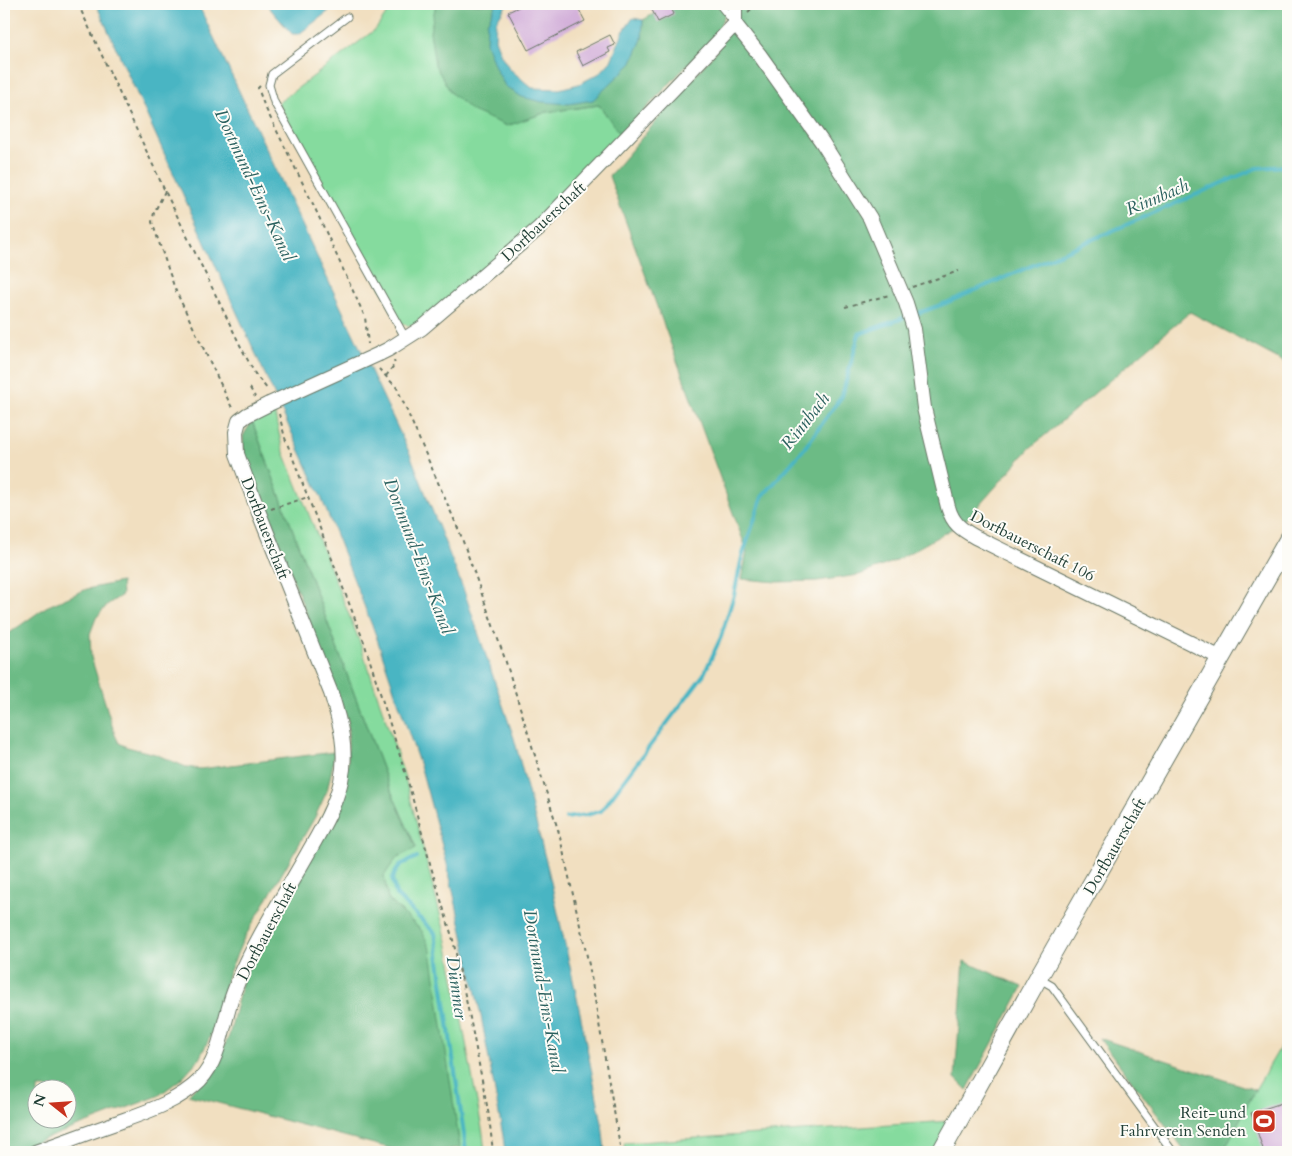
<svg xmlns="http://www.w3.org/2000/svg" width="1292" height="1156" font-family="Cardo,serif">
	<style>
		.green { fill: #85db9e; stroke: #528c69 }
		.forest { fill: #6cbb85; stroke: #467c5c; fill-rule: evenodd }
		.water { fill: #48b5c3; stroke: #34797c }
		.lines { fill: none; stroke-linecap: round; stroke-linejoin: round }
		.stream { stroke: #48b5c3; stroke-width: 4 }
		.building { fill: #d2aed9 }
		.service-casing { stroke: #687665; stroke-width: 9 }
		.minor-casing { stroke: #687665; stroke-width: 16 }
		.tertiary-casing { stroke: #687665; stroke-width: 20 }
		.path { stroke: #687665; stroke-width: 2; stroke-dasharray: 4 4; stroke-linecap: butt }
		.service { stroke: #fff; stroke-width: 7 }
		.minor { stroke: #fff; stroke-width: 14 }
		.tertiary { stroke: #fff; stroke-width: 18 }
		.minor-bridge-casing { stroke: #687665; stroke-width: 16; stroke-linecap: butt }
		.minor-bridge { stroke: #fff; stroke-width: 14 }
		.labels { text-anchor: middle; stroke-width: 4; stroke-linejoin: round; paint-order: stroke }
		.street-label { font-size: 16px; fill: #1f3d34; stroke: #fdfcf7 }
		.poi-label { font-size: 16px; fill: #1f3d34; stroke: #fdfcf7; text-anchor: end }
		.water-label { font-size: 18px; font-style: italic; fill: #2b615f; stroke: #fdfcf7 }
	</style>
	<rect width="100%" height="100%" fill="#fdfcf7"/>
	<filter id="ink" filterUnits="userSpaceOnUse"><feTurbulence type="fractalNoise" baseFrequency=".02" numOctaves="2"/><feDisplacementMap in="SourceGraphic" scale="10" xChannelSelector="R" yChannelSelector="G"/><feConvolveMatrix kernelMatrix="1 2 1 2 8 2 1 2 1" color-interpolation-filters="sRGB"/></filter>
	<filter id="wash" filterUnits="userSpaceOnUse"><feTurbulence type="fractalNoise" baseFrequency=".0096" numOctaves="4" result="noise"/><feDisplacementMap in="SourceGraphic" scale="20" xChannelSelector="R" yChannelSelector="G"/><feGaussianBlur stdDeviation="1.12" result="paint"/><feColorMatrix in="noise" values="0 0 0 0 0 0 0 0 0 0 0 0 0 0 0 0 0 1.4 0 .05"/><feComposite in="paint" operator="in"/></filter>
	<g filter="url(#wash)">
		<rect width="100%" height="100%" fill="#f1dfc0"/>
		<path class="green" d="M 393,4 L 436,4 L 431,32 L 507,125 L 547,112 L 599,105 L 621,135 L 535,225 L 418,323 L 408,326 L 400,322 L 278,103 L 376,29 Z
			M 274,410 L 282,447 L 359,640 L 405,778 L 447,941 L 483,1134 L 485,1152 L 461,1152 L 422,931 L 388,899 L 384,875 L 396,858 L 416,847 L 388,784 L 252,421 Z
			M 1288,1034 L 1288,1152 L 1223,1152 L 1255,1090 Z
			M 950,1121 L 933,1152 L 625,1152 L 624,1143 Z"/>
		<path class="forest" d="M 436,4 L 496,4 L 487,23 L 505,86 L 569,104 L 642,39 L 643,20 L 671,4 L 729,4 L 718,30 L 710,41 L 621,135 L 599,105 L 547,112 L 507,126 L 472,111 L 451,93 L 435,65 L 430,32 Z
			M 738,4 L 1288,4 L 1288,364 L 1190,312 L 1030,448 L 968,518 L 955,527 L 893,562 L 859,575 L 817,581 L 777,582 L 742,579 L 747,551 L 609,176 L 718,49 Z
			M 252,421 L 388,784 L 416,848 L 396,858 L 384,876 L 388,899 L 422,931 L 431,951 L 460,1148 L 426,1152 L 393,1149 L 188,1095 L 215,1065 L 229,1036 L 243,978 L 348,765 L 348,721 L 244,453 L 243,436 Z
			M 121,582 L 122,595 L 108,604 L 96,618 L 90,634 L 91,657 L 115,735 L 119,743 L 127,747 L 155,754 L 186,767 L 200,769 L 334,752 L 333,764 L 327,791 L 315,817 L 242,942 L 228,975 L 212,1033 L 199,1059 L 181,1079 L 158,1096 L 10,1152 L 4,1152 L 4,637 L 46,607 L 87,589 ZM 38,1088 L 68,1088 L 68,1118 L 38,1118 Z
			M 964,961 L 1023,987 L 967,1090 L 955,1078 Z
			M 1099,1038 L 1255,1090 L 1223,1152 L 1186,1152 Z"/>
		<path class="water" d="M 96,4 L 198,4 L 410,454 L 464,591 L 514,738 L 549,873 L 577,998 L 602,1123 L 605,1152 L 505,1152 L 503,1136 L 481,1016 L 447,864 L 422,772 L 375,633 L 321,497 Z
			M 266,4 L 338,4 L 299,34 L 292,34 Z
			M 496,4 L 507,4 L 496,22 L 495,39 L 501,55 L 510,69 L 532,88 L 559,89 L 579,84 L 600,73 L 611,61 L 623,32 L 633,18 L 643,20 L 642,39 L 631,64 L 593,100 L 569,104 L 542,102 L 522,97 L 505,86 L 495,67 L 486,43 L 487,23 Z"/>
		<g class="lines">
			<path class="stream" d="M 913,315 L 946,303 L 1257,168 L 1288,166
				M 566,818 L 586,815 L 601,811 L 704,674 L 721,637 L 734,595 L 742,557 L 762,497 L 803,450 L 842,396 L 859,334 L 906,317
				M 417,857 L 400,865 L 392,878 L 396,895 L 435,933 L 464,1134 L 466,1152"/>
		</g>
		<g id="blocks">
			<path class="building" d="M 525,4 L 576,4 L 585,21 L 528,50 L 508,12 Z
				M 649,4 L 669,4 L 674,14 L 658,22 Z
				M 610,35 L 615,45 L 608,48 L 610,52 L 583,66 L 576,52 Z
				M 1288,1101 L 1288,1152 L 1264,1152 L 1251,1113 Z"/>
		</g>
	</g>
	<g filter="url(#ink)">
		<use href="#blocks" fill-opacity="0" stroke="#687665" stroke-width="1"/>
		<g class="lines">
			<g class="service-casing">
				<path id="service" d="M 719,4 L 733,21
					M 347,17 L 272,74 L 269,85 L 274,102 L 406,339
					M 1038,978 L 1052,986 L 1173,1152"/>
			</g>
			<g class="minor-casing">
				<path id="minor" d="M 735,4 L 735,24 L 759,54 L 822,142 L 870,218 L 906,303 L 914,329 L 924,408 L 948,507 C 953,524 961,529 975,537 L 1221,658
					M 379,354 L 389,349 L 422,328 L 539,228 L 679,83 L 735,24
					M 35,1152 C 61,1143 87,1133 113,1124 C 143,1113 177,1103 200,1080 C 219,1060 222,1029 230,1004 C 232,995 236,987 239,979 C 258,935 285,894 308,853 C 321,830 335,807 341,781 C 348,750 340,722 331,693 L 259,513 L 237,454 L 236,432 L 239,421 L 247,415 L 269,404"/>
			</g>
			<g class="tertiary-casing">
				<path id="tertiary" d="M 941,1152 L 1038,978 L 1288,540"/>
			</g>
			<path class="path" d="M 78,4 L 165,191 L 242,349 L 255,374 L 268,390
				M 748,12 L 757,4
				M 260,86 L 258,88 L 264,105
				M 266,109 L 313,204 L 365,317 L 368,344
				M 165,191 L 154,213 L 152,222 L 175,289 L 233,410
				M 912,287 L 959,271
				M 845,307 L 889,295
				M 379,369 L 397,388 L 460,533 L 505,659 L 559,833 L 589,965 L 621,1152
				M 386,376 L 395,364 L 394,361
				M 250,388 L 255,397
				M 279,414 L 285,438 L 364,642 L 407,778 L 431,867 L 453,940 L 470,1018 L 489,1116 L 493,1152
				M 271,509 L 308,497"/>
			<use href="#service" class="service"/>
			<use href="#minor" class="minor"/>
			<use href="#tertiary" class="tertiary"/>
			<g class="minor-bridge-casing">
				<path id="minor-bridge" d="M 269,404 L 379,354"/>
			</g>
			<use href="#minor-bridge" class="minor-bridge"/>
		</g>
	</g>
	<defs>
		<g id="stadium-square" transform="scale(1.25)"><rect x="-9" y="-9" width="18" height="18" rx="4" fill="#c8321e" stroke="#fdfcf7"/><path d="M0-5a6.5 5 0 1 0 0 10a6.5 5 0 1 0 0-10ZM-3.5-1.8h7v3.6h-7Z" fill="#fff"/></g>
	</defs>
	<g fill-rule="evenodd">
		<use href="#stadium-square" x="1264" y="1121"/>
	</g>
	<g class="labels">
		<g class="street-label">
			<text transform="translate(543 221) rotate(-43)" y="6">Dorfbauerschaft</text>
			<text transform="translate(266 528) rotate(69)" y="6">Dorfbauerschaft</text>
			<text transform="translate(1033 545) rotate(27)" y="6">Dorfbauerschaft 106</text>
			<text transform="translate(1114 846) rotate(-60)" y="6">Dorfbauerschaft</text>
			<text transform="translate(266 931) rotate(-62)" y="6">Dorfbauerschaft</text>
		</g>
		<g class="poi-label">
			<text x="1246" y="1118">Reit- und<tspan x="1246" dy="18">Fahrverein Senden</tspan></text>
		</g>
		<g class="water-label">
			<text transform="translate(255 185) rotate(65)" y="6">Dortmund-Ems-Kanal</text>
			<text transform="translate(1157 197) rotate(-23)" y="6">Rinnbach</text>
			<text transform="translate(805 421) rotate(-52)" y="6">Rinnbach</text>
			<text transform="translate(419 556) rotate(69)" y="6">Dortmund-Ems-Kanal</text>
			<text transform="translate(457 988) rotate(82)" y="6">Dümmer</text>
			<text transform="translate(544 991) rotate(80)" y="6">Dortmund-Ems-Kanal</text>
		</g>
	</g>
	<rect width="1292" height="1156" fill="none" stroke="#fdfcf7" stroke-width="20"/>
	<g transform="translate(52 1104) rotate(287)"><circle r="24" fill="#fdfcf7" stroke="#a4b0a9"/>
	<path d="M0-4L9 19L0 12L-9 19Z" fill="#c8321e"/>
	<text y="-8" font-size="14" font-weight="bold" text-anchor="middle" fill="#1f3d34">N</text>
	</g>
</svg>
